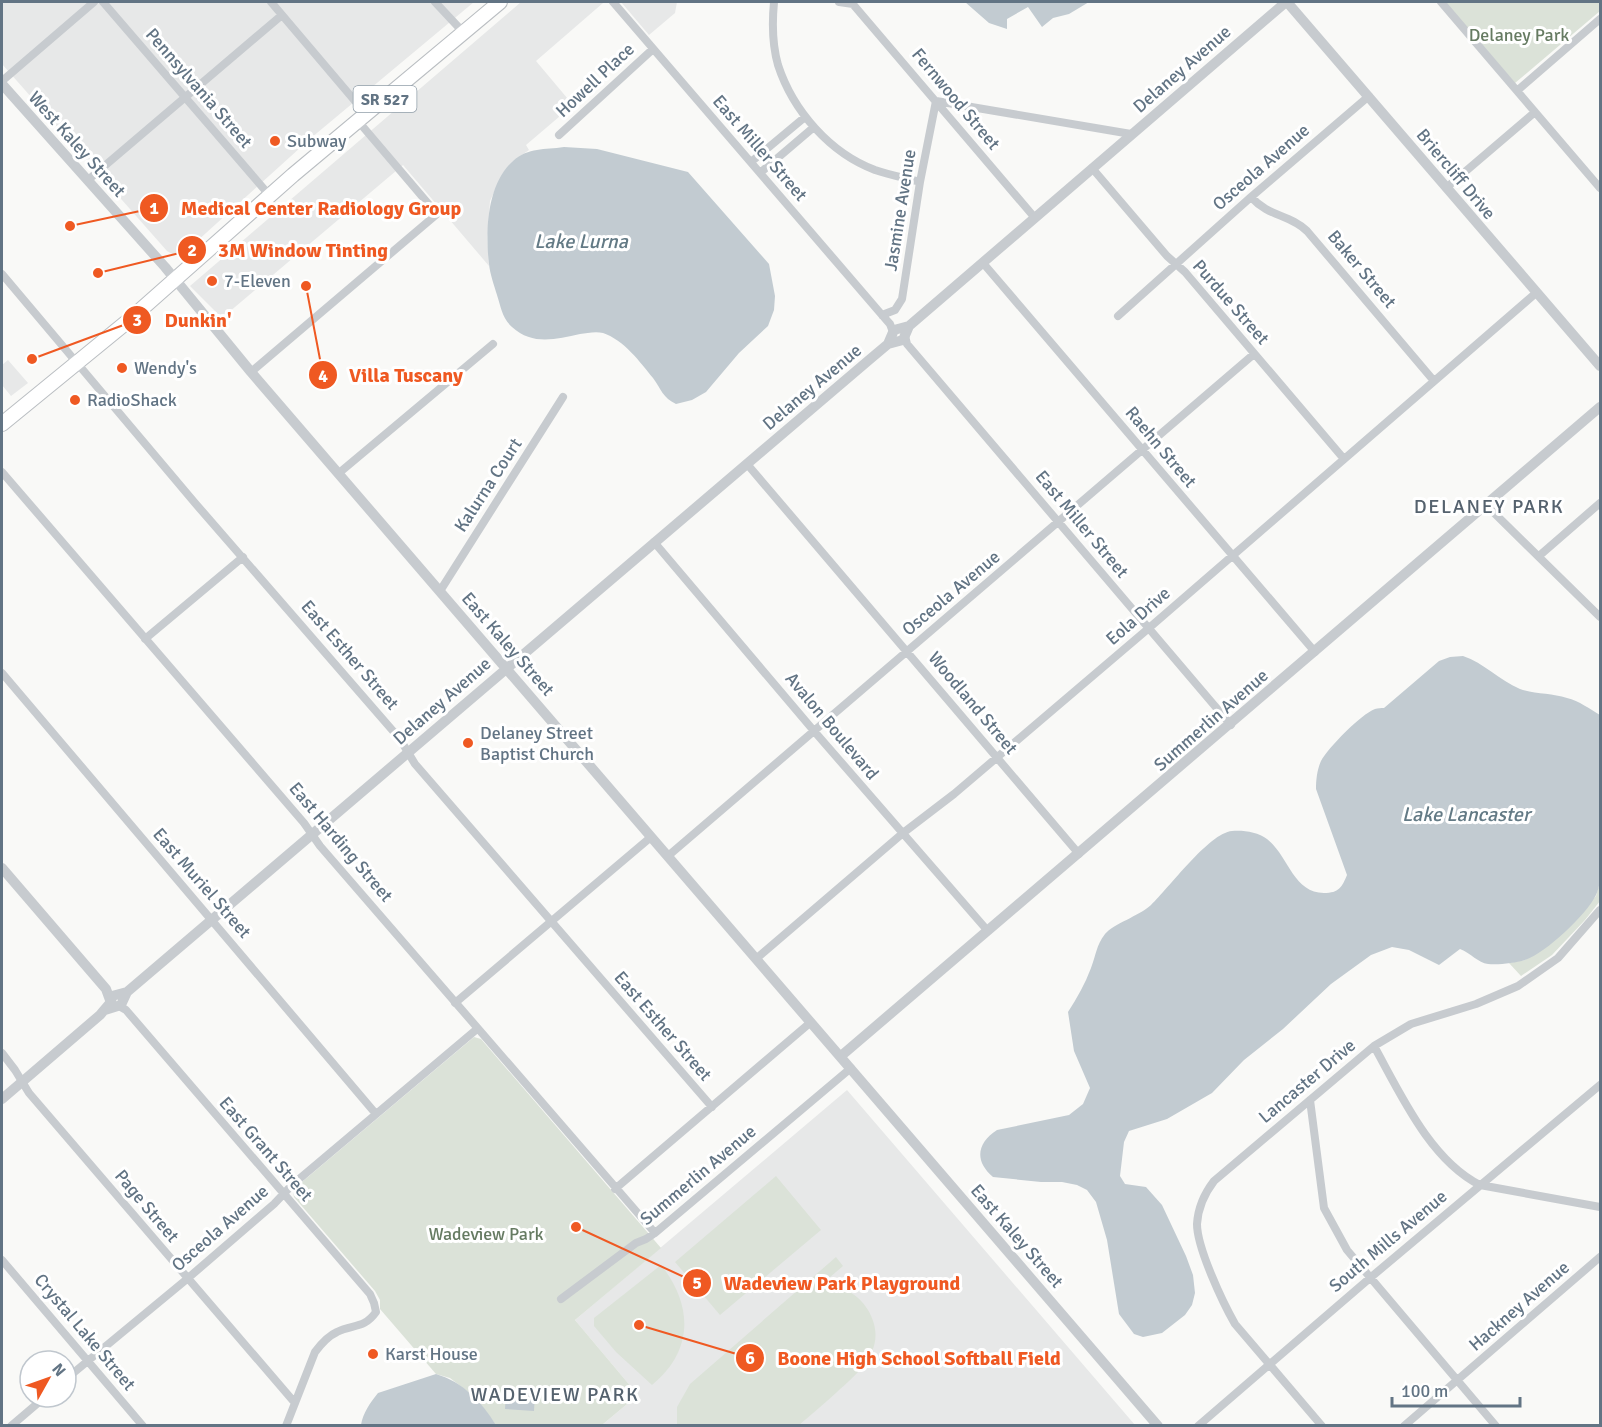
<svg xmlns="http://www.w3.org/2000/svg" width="1602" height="1427" font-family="Signika,sans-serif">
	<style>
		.built { fill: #e7e8e8 }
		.green { fill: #dbe2d8 }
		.water { fill: #c2cbd1 }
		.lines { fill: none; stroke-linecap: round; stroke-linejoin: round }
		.primary-casing { stroke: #babec2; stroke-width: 16 }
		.minor { stroke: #c7cbcf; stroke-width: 8 }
		.tertiary { stroke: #c7cbcf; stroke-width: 10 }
		.primary { stroke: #fff; stroke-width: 14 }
		.poi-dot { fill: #ef5922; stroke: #fff; stroke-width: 2 }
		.labels { text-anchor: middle; stroke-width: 6; stroke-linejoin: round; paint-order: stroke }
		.shield { fill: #fff; stroke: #919ea9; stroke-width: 1.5 }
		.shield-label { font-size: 16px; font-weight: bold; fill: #627484 }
		.park-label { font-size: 18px; fill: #667b62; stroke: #fff }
		.street-label { font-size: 18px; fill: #627484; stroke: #fff }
		.poi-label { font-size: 18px; fill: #627484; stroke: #fff; text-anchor: start }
		.water-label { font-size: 20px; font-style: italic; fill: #637a85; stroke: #fff }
		.neighbourhood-label { font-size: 20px; letter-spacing: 1.5px; fill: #55626e; stroke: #fff }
		.leader { fill: none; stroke: #ef5922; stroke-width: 2 }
		.callout-dot { fill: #ef5922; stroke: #fff; stroke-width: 2 }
		.mark-label { font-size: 18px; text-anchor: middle; font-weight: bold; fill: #fff }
		.callout-label { font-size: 20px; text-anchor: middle; font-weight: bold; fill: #ef5922; stroke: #fff; stroke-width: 6; stroke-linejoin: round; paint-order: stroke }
	</style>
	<rect width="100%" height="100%" fill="#f9f9f7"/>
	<path class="built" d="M 2,2 L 474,2 L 311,138 L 185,252 L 174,255 L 167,251 L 2,64 Z
		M 521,2 L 603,3 L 536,61 L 573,105 L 526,145 L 529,150 L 512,162 L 503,173 L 490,201 L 487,237 L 489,266 L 403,165 L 222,318 L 190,286 Z
		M 621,2 L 677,2 L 675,13 L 649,35 Z
		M 8,360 L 28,383 L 11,396 L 2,385 L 2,365 Z
		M 847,1090 L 1135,1425 L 602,1425 L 638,1395 L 575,1320 Z"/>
	<path class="green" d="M 1445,2 L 1600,2 L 1600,11 L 1515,83 Z
		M 1600,881 L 1600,901 L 1585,920 L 1552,955 L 1521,976 L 1509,963 L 1525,960 L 1565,931 L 1596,896 Z
		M 474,1037 L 481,1039 L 661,1248 L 575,1320 L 638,1395 L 602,1425 L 496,1425 L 476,1398 L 450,1378 L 436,1374 L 380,1309 L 380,1300 L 375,1291 L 294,1197 L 293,1192 L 296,1187 Z
		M 776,1176 L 821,1230 L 720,1315 L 675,1262 Z
		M 836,1257 L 843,1266 L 822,1284 C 841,1286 858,1293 868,1310 C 889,1346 862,1370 837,1392 C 825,1403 812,1414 799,1425 L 677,1425 L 677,1407 L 690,1384 Z
		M 661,1265 C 693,1305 694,1351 652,1385 L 616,1352 L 594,1326 L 594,1318 Z"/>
	<path class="water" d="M 965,2 L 1089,2 L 1069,14 L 1053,18 L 1042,27 L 1028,7 L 1007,19 L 1007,29 L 989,23 Z
		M 564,147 L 597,149 L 688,172 L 769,264 L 775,296 L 774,310 L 768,326 L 739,353 L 706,392 L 692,400 L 676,404 C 663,398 661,389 653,378 C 640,362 624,340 603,333 C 596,331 587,333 580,334 C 556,339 533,346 512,327 C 502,318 501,307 497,295 C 494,285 490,274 489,264 C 485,232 487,184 513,161 C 529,147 544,150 564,147 Z
		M 1463,656 C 1484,663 1499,680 1520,689 C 1535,694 1552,693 1567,698 C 1579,701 1590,709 1600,715 L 1600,881 C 1599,886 1598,891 1596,895 C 1587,914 1546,953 1525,960 C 1515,963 1499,965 1488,964 C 1478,963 1471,953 1460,949 L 1439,965 L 1409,950 L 1392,947 L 1371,955 L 1331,984 L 1283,1029 L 1244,1060 L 1212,1093 L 1167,1119 L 1129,1131 L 1124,1142 L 1120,1176 L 1125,1184 L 1146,1187 L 1162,1205 L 1186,1256 L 1193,1275 L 1195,1293 L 1192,1305 L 1185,1315 L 1162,1333 L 1143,1337 L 1134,1334 L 1119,1314 L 1107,1240 L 1096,1202 L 1087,1190 L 1077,1185 L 1062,1182 L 1041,1182 L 993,1177 C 974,1161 977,1143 997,1130 L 1069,1115 L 1083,1104 L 1090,1088 L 1074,1051 L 1068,1012 C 1077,998 1085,984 1091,968 C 1096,955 1096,946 1105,934 C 1113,924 1139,916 1151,905 C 1169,888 1209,833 1232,831 C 1243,830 1258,832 1267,839 C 1288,855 1293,893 1324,893 C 1339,893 1342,887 1347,875 L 1316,789 C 1316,780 1317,770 1321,761 C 1328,748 1361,714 1375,709 C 1378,708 1381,708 1384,708 L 1439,661 L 1450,657 Z
		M 436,1374 C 463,1382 482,1402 496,1425 L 361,1425 C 363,1413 370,1403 378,1393 Z
		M 506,1391 L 535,1393 L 534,1411 L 505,1409 Z"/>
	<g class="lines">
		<g class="primary-casing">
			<path id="primary" d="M 2,424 L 128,321 L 293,175 L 500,2"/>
		</g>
		<path class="minor" d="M 103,2 L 270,196
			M 271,2 L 366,114
			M 435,2 L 464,33
			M 613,2 L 882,315 L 890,324 L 893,332
			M 774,2 C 772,23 772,44 778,65 C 793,111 830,153 875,170 C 890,175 905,178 920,182
			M 839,2 L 853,4
			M 851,2 L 1035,218
			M 1441,2 L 1600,188
			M 2,81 L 94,2
			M 1518,90 L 1600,19
			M 936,101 L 1131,134
			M 559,135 L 653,49
			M 751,162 L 805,117
			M 1092,168 L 1167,256 L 1185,272 L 1344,459
			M 760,173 L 814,127
			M 88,180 L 282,15
			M 1446,188 L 1535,112
			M 1251,197 C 1269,217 1289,214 1307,231 L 1434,381
			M 983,263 L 1315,652
			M 2,274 L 195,503 L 400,739 L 415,764 L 712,1107
			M 882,315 L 895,310 L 902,299 L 920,182 L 936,101
			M 1118,316 L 1251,197 L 1369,96
			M 905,336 L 907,344 L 1231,725
			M 251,372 L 437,214 L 358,121
			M 747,464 L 1079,854
			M 2,472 L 304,823 L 320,846 L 655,1233
			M 339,473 L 493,344
			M 1487,506 L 1600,617
			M 654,542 L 814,731 L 987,930
			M 1539,556 L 1600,503
			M 440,591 L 563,397
			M 145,639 L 243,557
			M 2,673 L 376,1114
			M 668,856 L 1254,354
			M 757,958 L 903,833 L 954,794 L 1149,628 L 1536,293
			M 455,1003 L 651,837
			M 119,1006 L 126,1010 L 370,1294 L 374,1303 L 376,1312 C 364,1329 353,1324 337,1332 C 328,1336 321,1344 315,1352 L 286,1426
			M 1374,1046 C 1400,1093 1430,1160 1480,1185 L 1600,1207
			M 2,1053 L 15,1070 L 29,1093 L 295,1403
			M 1310,1100 L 1324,1208 L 1347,1250 L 1496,1426
			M 615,1189 L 811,1022
			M 2,1260 L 143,1426
			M 561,1299 L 636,1243 L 646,1239 L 655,1233 L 851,1068
			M 66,1379 L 187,1279 L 274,1204 L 292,1185 L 477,1029
			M 11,1426 L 45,1397
			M 1198,1426 L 1370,1278 L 1600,1085
			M 1322,1426 L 1235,1324 C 1223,1303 1197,1248 1197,1224 C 1198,1208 1204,1194 1214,1181 L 1374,1046 L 1411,1024 L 1476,1004 L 1518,986 L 1558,958 L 1600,910
			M 1404,1426 L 1600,1257"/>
		<path class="tertiary" d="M 1287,2 L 1600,366
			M 2,84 L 165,267 L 251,372 L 1158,1426
			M 888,344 L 903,340 L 909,326
			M 2,868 L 106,989 L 110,1000
			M 105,1010 L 121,1005 L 127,992
			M 841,1056 L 1600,407
			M 2,1099 L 100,1015 L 111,1002 L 112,996 L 127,992 L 869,360 L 888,344 L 894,330 L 909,326 L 1286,2"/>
		<use href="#primary" class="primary"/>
	</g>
	<g class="poi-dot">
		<circle cx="275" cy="141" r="6"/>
		<circle cx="212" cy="281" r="6"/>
		<circle cx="122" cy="368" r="6"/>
		<circle cx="75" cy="400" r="6"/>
		<circle cx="468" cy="743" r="6"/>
		<circle cx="373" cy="1354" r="6"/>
	</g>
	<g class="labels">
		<rect class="shield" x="353.5" y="86" width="63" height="26" rx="4.5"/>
		<g class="shield-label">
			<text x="385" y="105">SR 527</text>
		</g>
		<g class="park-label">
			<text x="1519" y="41">Delaney Park</text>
			<text x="486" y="1240">Wadeview Park</text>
		</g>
		<g class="street-label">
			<text transform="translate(1182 69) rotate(-41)" y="6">Delaney Avenue</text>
			<text transform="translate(595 80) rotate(-43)" y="6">Howell Place</text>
			<text transform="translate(199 88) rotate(49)" y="6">Pennsylvania Street</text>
			<text transform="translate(956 99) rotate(50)" y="6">Fernwood Street</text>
			<text transform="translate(77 144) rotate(48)" y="6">West Kaley Street</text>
			<text transform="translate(760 148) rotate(49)" y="6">East Miller Street</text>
			<text transform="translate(1261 167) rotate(-41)" y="6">Osceola Avenue</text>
			<text transform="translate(1456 174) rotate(50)" y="6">Briercliff Drive</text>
			<text transform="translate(900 210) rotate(-81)" y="6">Jasmine Avenue</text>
			<text transform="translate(1362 269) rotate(50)" y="6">Baker Street</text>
			<text transform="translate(1231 302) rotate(49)" y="6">Purdue Street</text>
			<text transform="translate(812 387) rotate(-40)" y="6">Delaney Avenue</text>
			<text transform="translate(1161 447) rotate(50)" y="6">Raehn Street</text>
			<text transform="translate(488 485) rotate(-57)" y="6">Kalurna Court</text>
			<text transform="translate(1082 524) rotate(50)" y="6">East Miller Street</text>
			<text transform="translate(951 593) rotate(-40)" y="6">Osceola Avenue</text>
			<text transform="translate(1138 616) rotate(-41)" y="6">Eola Drive</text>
			<text transform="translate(508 644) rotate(49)" y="6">East Kaley Street</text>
			<text transform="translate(350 655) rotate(49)" y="6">East Esther Street</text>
			<text transform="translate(442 701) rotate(-41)" y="6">Delaney Avenue</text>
			<text transform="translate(973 703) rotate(50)" y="6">Woodland Street</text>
			<text transform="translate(1211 720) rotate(-41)" y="6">Summerlin Avenue</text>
			<text transform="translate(832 726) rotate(50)" y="6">Avalon Boulevard</text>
			<text transform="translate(341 842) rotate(50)" y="6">East Harding Street</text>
			<text transform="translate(202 883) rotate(49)" y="6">East Muriel Street</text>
			<text transform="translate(663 1026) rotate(49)" y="6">East Esther Street</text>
			<text transform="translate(1307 1081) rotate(-40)" y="6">Lancaster Drive</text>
			<text transform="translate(266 1149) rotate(49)" y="6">East Grant Street</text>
			<text transform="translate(698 1175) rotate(-40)" y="6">Summerlin Avenue</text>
			<text transform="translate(147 1206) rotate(50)" y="6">Page Street</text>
			<text transform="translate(220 1228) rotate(-41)" y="6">Osceola Avenue</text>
			<text transform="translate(1017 1236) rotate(49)" y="6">East Kaley Street</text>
			<text transform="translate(1388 1241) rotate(-40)" y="6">South Mills Avenue</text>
			<text transform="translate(1519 1306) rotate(-41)" y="6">Hackney Avenue</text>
			<text transform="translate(85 1332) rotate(50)" y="6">Crystal Lake Street</text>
		</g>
		<g class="poi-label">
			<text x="287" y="147">Subway</text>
			<text x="224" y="287">7-Eleven</text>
			<text x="134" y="374">Wendy's</text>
			<text x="87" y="406">RadioShack</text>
			<text x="480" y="739">Delaney Street<tspan x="480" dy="21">Baptist Church</tspan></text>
			<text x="385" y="1360">Karst House</text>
		</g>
		<g class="water-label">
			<text x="581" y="248">Lake Lurna</text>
			<text x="1466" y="821">Lake Lancaster</text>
		</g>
		<g class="neighbourhood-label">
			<text x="1489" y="513">DELANEY PARK</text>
			<text x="555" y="1401">WADEVIEW PARK</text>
		</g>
	</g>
	<path class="leader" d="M70 226L154 208M98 273L192 250M32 359L137 320M306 286L323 375M576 1227L697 1283M639 1325L750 1358"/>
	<g class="callout-dot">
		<circle cx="70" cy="226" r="6"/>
		<circle cx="98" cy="273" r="6"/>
		<circle cx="32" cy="359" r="6"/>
		<circle cx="306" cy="286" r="6"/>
		<circle cx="576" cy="1227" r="6"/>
		<circle cx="639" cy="1325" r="6"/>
		<circle cx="154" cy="208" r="15"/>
		<circle cx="192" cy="250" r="15"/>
		<circle cx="137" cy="320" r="15"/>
		<circle cx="323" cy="375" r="15"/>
		<circle cx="697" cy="1283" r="15"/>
		<circle cx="750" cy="1358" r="15"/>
	</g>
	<g class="mark-label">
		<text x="154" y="214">1</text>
		<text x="192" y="256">2</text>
		<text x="137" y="326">3</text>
		<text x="323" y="382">4</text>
		<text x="697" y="1289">5</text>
		<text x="750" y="1364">6</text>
	</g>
	<g class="callout-label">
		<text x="321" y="215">Medical Center Radiology Group</text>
		<text x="303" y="257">3M Window Tinting</text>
		<text x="198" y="327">Dunkin'</text>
		<text x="406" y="382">Villa Tuscany</text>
		<text x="842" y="1290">Wadeview Park Playground</text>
		<text x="919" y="1365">Boone High School Softball Field</text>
	</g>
	<rect width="1602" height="1427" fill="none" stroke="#627484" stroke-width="6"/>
	<g transform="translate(48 1379) rotate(50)"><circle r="28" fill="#ffffff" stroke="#c0c7ce" stroke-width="1.5"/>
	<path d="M0-4.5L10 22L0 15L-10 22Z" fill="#ef5922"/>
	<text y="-9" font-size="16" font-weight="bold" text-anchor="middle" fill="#627484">N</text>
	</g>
	<path d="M1392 1397v9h128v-9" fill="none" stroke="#627484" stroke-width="3"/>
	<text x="1401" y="1397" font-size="18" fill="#627484" stroke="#ffffff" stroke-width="4.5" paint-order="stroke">100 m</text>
</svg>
